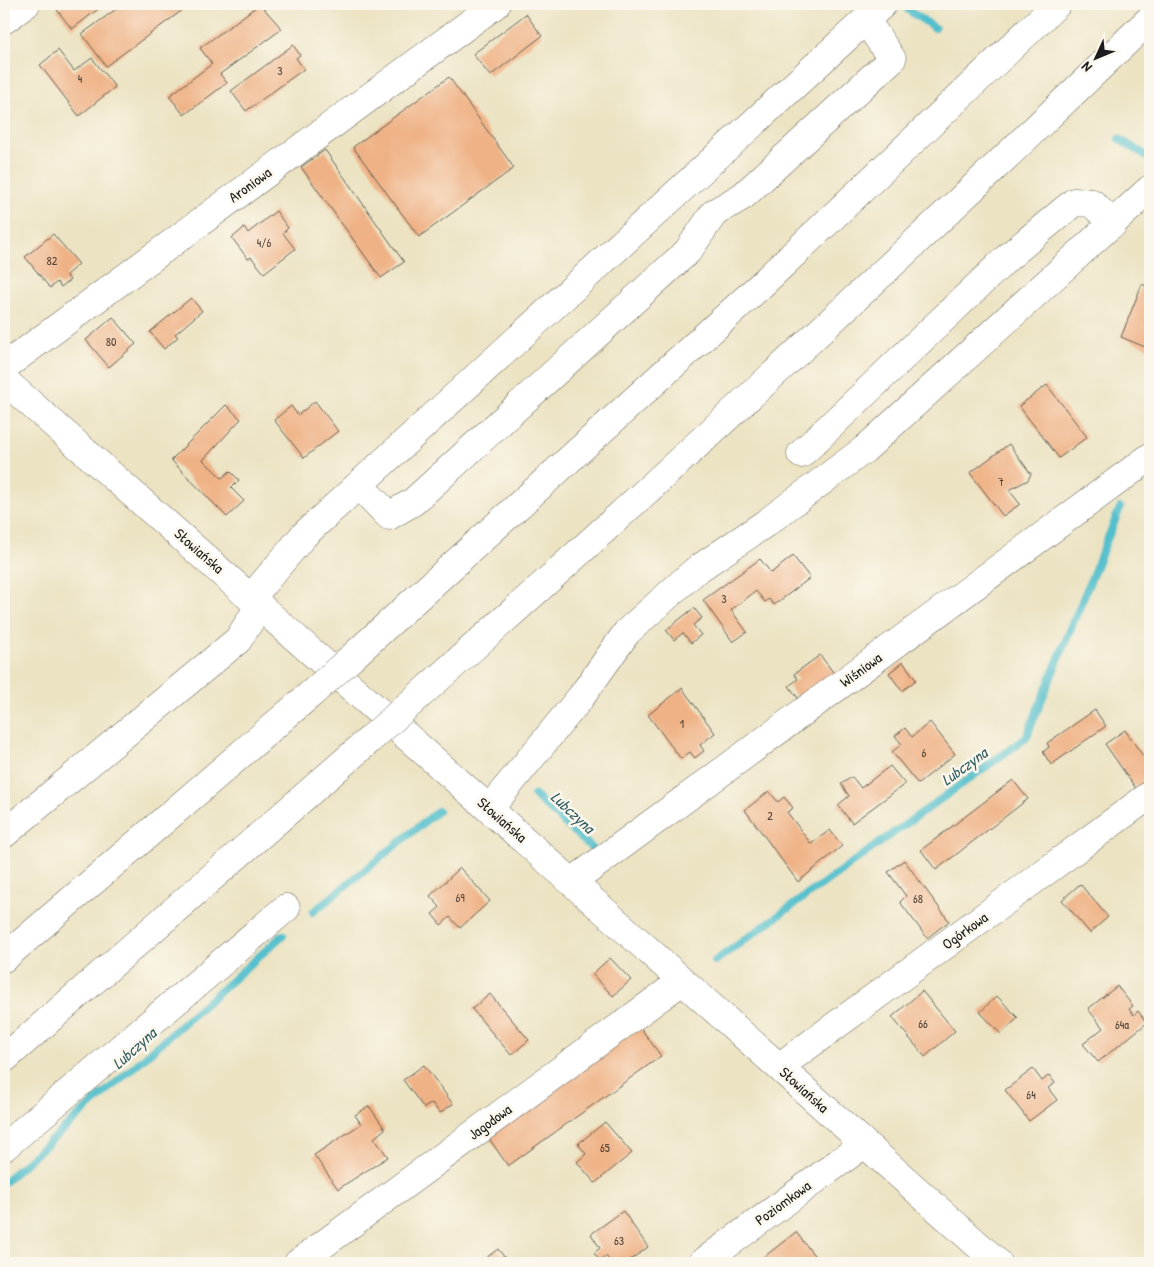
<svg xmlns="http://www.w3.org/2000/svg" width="1154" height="1267" font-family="'Patrick Hand',sans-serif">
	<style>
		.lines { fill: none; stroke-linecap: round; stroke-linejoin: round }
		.stream { stroke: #53bfcc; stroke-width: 8 }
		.building { fill: #efb286 }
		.minor-casing { stroke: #656256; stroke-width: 29 }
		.highway-casing { stroke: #656256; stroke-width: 29 }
		.minor { stroke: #fff; stroke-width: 28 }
		.highway { stroke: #fff; stroke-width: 28 }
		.highway-bridge-casing { stroke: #656256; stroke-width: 29; stroke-linecap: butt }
		.highway-bridge { stroke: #fff; stroke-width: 28 }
		.labels { text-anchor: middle; stroke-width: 5; stroke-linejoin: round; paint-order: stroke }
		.number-label { font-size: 12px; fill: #514236 }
		.street-label { font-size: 15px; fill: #1c1c1c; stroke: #fbf7ec }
		.water-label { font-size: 16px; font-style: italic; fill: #325d62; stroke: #fbf7ec }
	</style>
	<rect width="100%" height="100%" fill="#fbf7ec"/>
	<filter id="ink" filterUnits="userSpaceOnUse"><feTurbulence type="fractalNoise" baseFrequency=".02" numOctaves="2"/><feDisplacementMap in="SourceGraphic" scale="10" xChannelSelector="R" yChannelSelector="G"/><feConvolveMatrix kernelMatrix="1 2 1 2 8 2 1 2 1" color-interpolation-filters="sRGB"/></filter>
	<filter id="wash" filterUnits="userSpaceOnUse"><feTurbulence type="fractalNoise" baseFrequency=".0096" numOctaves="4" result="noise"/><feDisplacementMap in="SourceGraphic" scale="20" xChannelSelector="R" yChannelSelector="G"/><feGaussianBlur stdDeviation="1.12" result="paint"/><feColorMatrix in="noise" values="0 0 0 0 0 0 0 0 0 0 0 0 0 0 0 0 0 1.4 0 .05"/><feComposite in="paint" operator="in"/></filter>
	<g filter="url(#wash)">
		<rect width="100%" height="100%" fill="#ece3c3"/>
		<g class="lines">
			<path class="stream" d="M 908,10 L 935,28
				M 1119,139 L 1150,158
				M 534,795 L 594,850
				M 313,912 L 438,811
				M 715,961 L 1026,738 L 1120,508
				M 4,1182 L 283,935"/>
		</g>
		<g id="blocks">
			<path class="building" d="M 65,4 L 105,4 L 72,29 L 57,10 Z
				M 123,4 L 191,4 L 106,66 L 82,34 Z
				M 260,4 L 282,29 L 220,74 L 227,83 L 184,115 L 169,96 L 212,64 L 200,48 Z
				M 526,14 L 542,36 L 490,76 L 473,54 Z
				M 293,45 L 300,55 L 296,58 L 304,69 L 246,111 L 231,91 Z
				M 58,50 L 74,71 L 92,58 L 115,87 L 79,116 L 40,65 Z
				M 449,77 L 514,168 L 419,237 L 353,147 Z
				M 325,150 L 404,262 L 381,278 L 301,167 Z
				M 276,211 L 288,228 L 283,233 L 295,249 L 264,273 L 251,257 L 248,259 L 232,238 L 244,228 L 248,233 Z
				M 53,234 L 79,264 L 66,275 L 70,280 L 61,287 L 57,282 L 50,288 L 25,257 Z
				M 1142,284 L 1150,288 L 1150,349 L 1121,337 Z
				M 191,298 L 202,311 L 175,334 L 178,337 L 164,349 L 150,332 Z
				M 113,317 L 136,344 L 109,367 L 86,340 Z
				M 1047,385 L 1087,437 L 1059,458 L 1019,406 Z
				M 315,401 L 338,431 L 304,458 L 274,420 L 291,406 L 298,415 Z
				M 226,405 L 241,419 L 203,460 L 222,478 L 230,471 L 239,480 L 231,488 L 244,501 L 227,517 L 171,460 Z
				M 1009,444 L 1031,474 L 1028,480 L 1009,490 L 1020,504 L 1003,516 L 970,473 Z
				M 793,556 L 810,578 L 774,605 L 769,599 L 765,602 L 756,591 L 731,610 L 747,632 L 733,642 L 703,600 L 760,559 L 771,573 Z
				M 694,608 L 702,618 L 693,625 L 701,635 L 691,643 L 683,633 L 674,640 L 666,630 Z
				M 820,655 L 836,676 L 800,701 L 789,686 L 798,679 L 794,674 Z
				M 903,662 L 916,680 L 902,691 L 889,673 Z
				M 682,688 L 715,733 L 700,745 L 704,751 L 695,758 L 690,752 L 681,759 L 648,715 Z
				M 1095,710 L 1106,726 L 1051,765 L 1043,752 L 1049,747 L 1047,743 Z
				M 930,722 L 955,754 L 918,784 L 892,752 L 902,744 L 895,736 L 905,728 L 912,737 Z
				M 1125,730 L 1150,766 L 1150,781 L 1137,790 L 1105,744 Z
				M 890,766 L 905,784 L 852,823 L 838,805 L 849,796 L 841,784 L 852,777 L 861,788 Z
				M 1013,780 L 1028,799 L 936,870 L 921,850 Z
				M 769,791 L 778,802 L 784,797 L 793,808 L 787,812 L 811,844 L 830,830 L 842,846 L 798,882 L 745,810 Z
				M 904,860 L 949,921 L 927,938 L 900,902 L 906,896 L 888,872 Z
				M 460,868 L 490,901 L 460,928 L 450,917 L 441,925 L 432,914 L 440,907 L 430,896 Z
				M 1080,884 L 1108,917 L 1090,933 L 1062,900 Z
				M 610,958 L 631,980 L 613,996 L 592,974 Z
				M 1117,986 L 1133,1006 L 1129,1009 L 1134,1015 L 1138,1011 L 1147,1023 L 1098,1062 L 1083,1044 L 1103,1028 L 1088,1009 Z
				M 922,991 L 955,1031 L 925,1057 L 892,1017 Z
				M 490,994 L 529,1040 L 511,1055 L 472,1009 Z
				M 997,996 L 1018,1018 L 1001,1034 L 980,1012 Z
				M 640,1027 L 661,1056 L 508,1166 L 488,1137 Z
				M 424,1065 L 453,1104 L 440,1113 L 432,1103 L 424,1108 L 403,1080 Z
				M 1033,1069 L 1042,1081 L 1049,1075 L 1055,1083 L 1048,1088 L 1057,1100 L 1029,1121 L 1005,1090 Z
				M 369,1106 L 385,1129 L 374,1138 L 388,1157 L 338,1189 L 314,1155 L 361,1124 L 355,1115 Z
				M 605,1122 L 632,1153 L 595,1183 L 577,1162 L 586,1154 L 578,1144 Z
				M 623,1211 L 648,1247 L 626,1263 L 611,1263 L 606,1256 L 600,1261 L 594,1253 L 600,1248 L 591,1234 Z
				M 796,1232 L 820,1263 L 763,1263 L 760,1260 Z
				M 498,1249 L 509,1263 L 479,1263 Z"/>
		</g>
	</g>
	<g filter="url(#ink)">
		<use href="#blocks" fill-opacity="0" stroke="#656256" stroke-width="1"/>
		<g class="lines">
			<g class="minor-casing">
				<path id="minor" d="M 4,20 L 26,4
					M 4,367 L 496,4
					M 4,380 L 610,916 L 998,1263
					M 801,454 L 1007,258 L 1074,202 L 1092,203 L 1113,224
					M 359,485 L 389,516 L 413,502 L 688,251 L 714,213 L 743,196 L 892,59 L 866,20
					M 251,598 L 304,535 L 883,4
					M 489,809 L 581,697 L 627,632 L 695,571 L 766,523 L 865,449 L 1150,189
					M 4,834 L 238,640 L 260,605
					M 572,882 L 1150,457
					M 779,1067 L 1150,795
					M 4,1147 L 286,908
					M 298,1263 L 682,981
					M 702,1263 L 864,1144"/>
			</g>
			<g class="highway-casing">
				<path id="highway" d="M 350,659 L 761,285 L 1057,4
					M 404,709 C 658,484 906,254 1150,19
					M 4,958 L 312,693
					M 4,1059 L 367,742"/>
			</g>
			<use href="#minor" class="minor"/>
			<use href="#highway" class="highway"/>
			<g class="highway-bridge-casing">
				<path id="highway-bridge" d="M 312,693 L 350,659
					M 367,742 L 404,709"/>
			</g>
			<use href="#highway-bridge" class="highway-bridge"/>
		</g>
	</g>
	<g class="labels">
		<g class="number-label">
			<text x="280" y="75">3</text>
			<text x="80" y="83">4</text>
			<text x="264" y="247">4/6</text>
			<text x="52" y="265">82</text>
			<text x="111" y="346">80</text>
			<text x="1001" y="486">7</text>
			<text x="724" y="603">3</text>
			<text x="682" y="728">1</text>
			<text x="924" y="757">6</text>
			<text x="770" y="820">2</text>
			<text x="460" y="902">69</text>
			<text x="918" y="903">68</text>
			<text x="923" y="1028">66</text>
			<text x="1122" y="1029">64a</text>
			<text x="1031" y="1099">64</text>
			<text x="605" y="1152">65</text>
			<text x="619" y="1245">63</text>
		</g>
		<g class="street-label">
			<text transform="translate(250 185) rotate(-36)" y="5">Aroniowa</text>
			<text transform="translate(199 551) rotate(41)" y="5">Słowiańska</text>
			<text transform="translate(861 670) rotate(-36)" y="5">Wiśniowa</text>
			<text transform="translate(502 820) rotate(41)" y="5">Słowiańska</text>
			<text transform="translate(965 931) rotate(-36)" y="5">Ogórkowa</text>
			<text transform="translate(804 1090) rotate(42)" y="5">Słowiańska</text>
			<text transform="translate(490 1122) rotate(-36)" y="5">Jagodowa</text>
			<text transform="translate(783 1203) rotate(-36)" y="5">Poziomkowa</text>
		</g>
		<g class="water-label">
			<text transform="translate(964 766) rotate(-36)" y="6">Lubczyna</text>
			<text transform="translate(573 812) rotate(43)" y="6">Lubczyna</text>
			<text transform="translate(134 1048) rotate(-42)" y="6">Lubczyna</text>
		</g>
	</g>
	<rect width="1154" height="1267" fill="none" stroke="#fbf7ec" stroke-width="20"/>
	<g transform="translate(1096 58) rotate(226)" stroke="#fbf7ec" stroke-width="4" paint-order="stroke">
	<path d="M0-4L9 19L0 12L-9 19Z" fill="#1c1c1c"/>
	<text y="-8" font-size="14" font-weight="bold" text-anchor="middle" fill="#1c1c1c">N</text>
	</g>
</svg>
